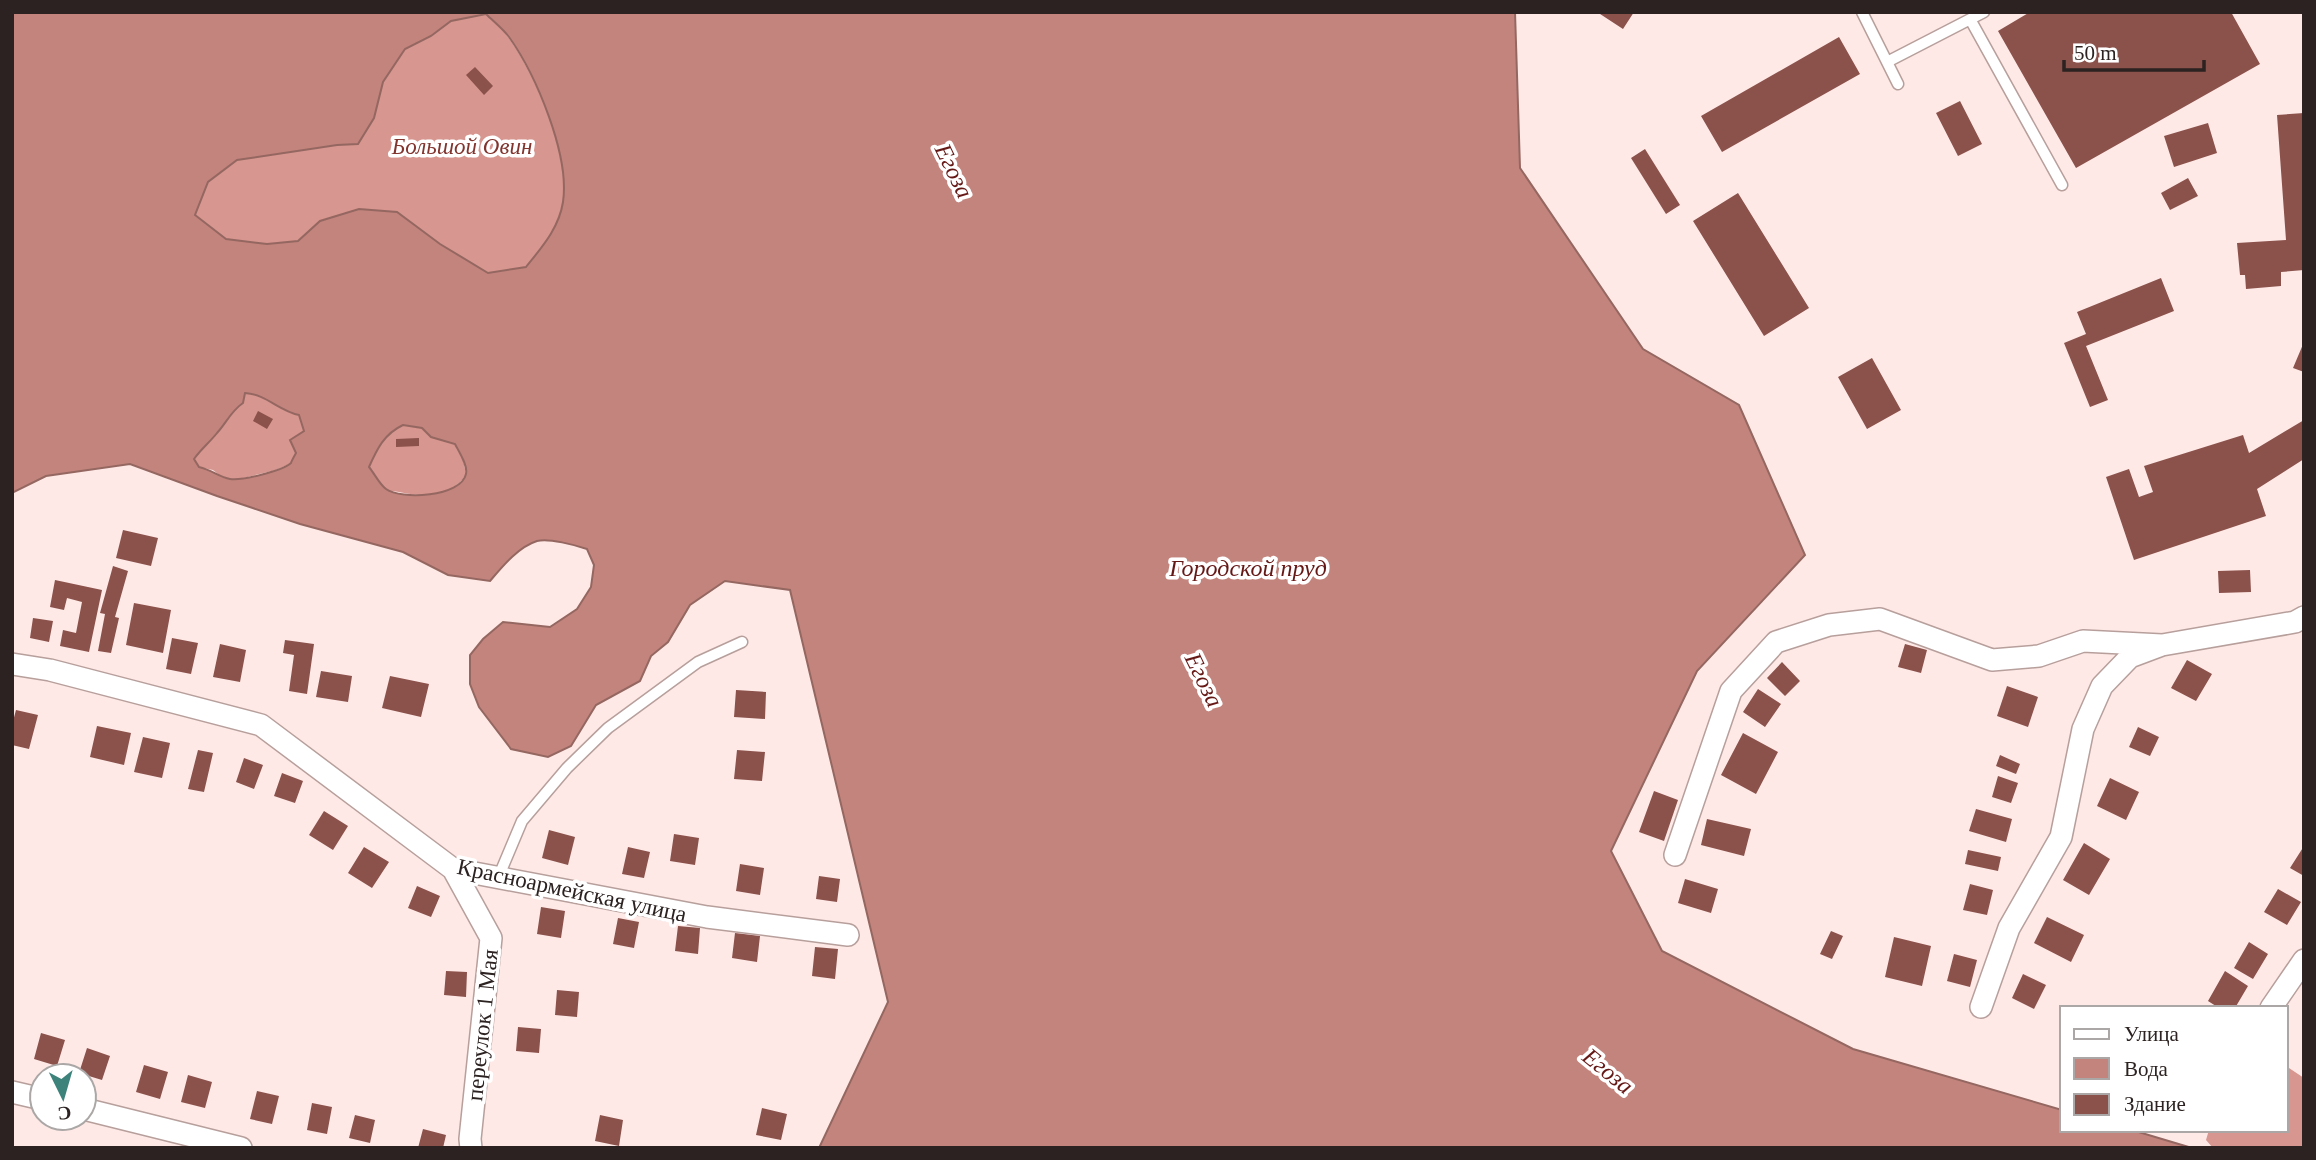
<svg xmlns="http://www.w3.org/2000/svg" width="2316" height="1160" font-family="'Times New Roman',serif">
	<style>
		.forest { fill: #d7968f }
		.water { fill: #c3847d; stroke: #956761; stroke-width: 2; fill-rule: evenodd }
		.building { fill: #8b514b }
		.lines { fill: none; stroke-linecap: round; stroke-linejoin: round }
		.service-casing { stroke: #b79f9c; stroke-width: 13 }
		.minor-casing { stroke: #b79f9c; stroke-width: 24 }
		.service { stroke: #fff; stroke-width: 10 }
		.minor { stroke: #fff; stroke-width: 21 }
		.labels { text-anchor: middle; stroke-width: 7; stroke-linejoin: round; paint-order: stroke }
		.park-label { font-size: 23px; font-style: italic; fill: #82342e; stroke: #fff }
		.street-label { font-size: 23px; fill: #2b2221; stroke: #fff }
		.water-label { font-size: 24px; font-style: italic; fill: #651917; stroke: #fff }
	</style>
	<rect width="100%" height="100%" fill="#fee9e6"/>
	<path class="forest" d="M 486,14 C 493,21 502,28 508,37 C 536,75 570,155 563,202 C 559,228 542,247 526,267 L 488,273 L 440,244 L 396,212 L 320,221 L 298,241 L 267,244 L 226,239 L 195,215 L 208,182 L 237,160 L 337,145 L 358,144 L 374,118 L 383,82 L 405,49 L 431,36 L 451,21 Z
		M 245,392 C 266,395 279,411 299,415 L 305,431 L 296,438 L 296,453 L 291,463 L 276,470 L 235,480 L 223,478 L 213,470 L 199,467 L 194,459 C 201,449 209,442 217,433 C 227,422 230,411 243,403 Z
		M 403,425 L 422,428 L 431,437 L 455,443 L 463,459 L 466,474 C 453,497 421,497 399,492 C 395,491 391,492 387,490 C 381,486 374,474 369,468 C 377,449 384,434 403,425 Z
		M 2286,1066 L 2304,1078 L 2304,1148 L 2213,1148 L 2206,1140 L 2209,1130 L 2286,1130 Z"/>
	<path class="water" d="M 12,12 L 1515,12 L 1520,168 L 1643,349 L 1739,405 L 1805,555 L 1697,671 L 1611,851 L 1662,951 L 1853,1049 L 2062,1110 L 2062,1130 L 2132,1130 L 2192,1148 L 819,1148 L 888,1002 L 790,590 L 725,581 L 690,605 L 668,642 L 651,656 L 640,681 L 596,705 L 571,746 L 548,757 L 511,749 L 479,707 L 470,684 L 470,655 L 483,639 L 503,622 L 550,627 L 577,609 L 591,587 L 594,565 L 587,549 C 575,545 549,538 537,541 C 518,547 502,567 490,581 L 448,575 L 403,552 L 300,524 L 217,496 L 130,464 L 46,476 L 12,493 ZM 486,14 C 493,21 503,29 509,37 C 536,75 570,155 563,202 C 559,228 542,247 526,267 L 488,273 L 440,244 L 397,212 L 359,209 L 320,221 L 298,241 L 267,244 L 226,239 L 195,215 L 208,182 L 237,160 L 337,145 L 358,144 L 374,118 L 383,82 L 405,49 L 431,36 L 451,21 ZM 245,393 C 266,394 279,411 299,415 L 304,431 L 290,440 L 296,453 C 296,453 291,462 291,463 C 282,471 241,481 230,479 C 219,477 212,470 199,467 L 194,459 C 201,449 210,442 217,433 C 227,422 231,411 243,403 ZM 403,425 L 422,428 L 431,437 L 455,444 C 459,452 468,465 466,474 C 461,497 401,500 386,489 C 380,485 374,473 369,467 C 377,449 384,434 403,425 Z"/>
	<path class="building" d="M 1597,12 L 1634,12 L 1623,29 Z
		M 2030,12 L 2231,12 L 2260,64 L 2076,168 L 1998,31 Z
		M 1839,37 L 1860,74 L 1722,152 L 1701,116 Z
		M 475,67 L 493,86 L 484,95 L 466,75 Z
		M 1960,101 L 1982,144 L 1958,156 L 1936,113 Z
		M 2304,113 L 2304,270 L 2281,272 L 2281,286 L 2246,289 L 2245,275 L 2240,275 L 2237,243 L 2286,240 L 2277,115 Z
		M 2208,123 L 2217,153 L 2174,167 L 2164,136 Z
		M 1645,149 L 1680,205 L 1666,214 L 1631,158 Z
		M 2188,178 L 2198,196 L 2170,210 L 2161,193 Z
		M 1738,193 L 1809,308 L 1764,336 L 1693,221 Z
		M 2161,278 L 2174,311 L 2086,346 L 2108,400 L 2090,407 L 2064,343 L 2086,334 L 2077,312 Z
		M 2304,342 L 2304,372 L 2293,368 Z
		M 1872,358 L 1901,410 L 1867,429 L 1838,377 Z
		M 258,411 L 273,419 L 267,429 L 253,421 Z
		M 2304,420 L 2304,459 L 2257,489 L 2266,516 L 2134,560 L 2106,477 L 2129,469 L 2139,497 L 2153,492 L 2144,466 L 2243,435 L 2249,453 Z
		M 419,438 L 419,446 L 396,447 L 396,439 Z
		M 123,530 L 158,538 L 151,566 L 116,558 Z
		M 113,566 L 128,571 L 115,617 L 119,618 L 111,653 L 98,651 L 105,614 L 100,613 Z
		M 2250,570 L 2251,592 L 2219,593 L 2218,571 Z
		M 55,580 L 102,590 L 89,652 L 60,646 L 63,630 L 76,633 L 82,602 L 67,598 L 64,610 L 50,607 Z
		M 134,603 L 171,610 L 163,653 L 126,645 Z
		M 33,618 L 53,621 L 49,642 L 30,638 Z
		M 172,638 L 198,643 L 191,674 L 166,669 Z
		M 285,640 L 314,644 L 307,694 L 289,691 L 294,655 L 283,653 Z
		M 220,644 L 246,650 L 240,682 L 213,677 Z
		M 1905,644 L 1927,650 L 1921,673 L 1898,667 Z
		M 2187,660 L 2212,674 L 2196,701 L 2171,688 Z
		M 1782,662 L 1800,681 L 1785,696 L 1767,678 Z
		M 321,671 L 352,676 L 348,702 L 316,697 Z
		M 390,676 L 429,684 L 421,717 L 382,708 Z
		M 2007,686 L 2038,697 L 2028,727 L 1997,716 Z
		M 1758,689 L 1781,704 L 1765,727 L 1743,712 Z
		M 736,690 L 766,692 L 765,719 L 734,717 Z
		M 16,710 L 38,715 L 29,749 L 12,745 L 12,725 Z
		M 97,726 L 131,733 L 124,765 L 90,757 Z
		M 2138,727 L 2159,737 L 2150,756 L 2129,747 Z
		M 1743,733 L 1778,752 L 1756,794 L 1721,775 Z
		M 143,737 L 170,743 L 162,778 L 134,772 Z
		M 198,750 L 213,753 L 204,792 L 188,789 Z
		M 737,750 L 765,752 L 762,781 L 734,779 Z
		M 2000,755 L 2020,764 L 2016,774 L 1996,766 Z
		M 244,758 L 263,765 L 254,789 L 236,782 Z
		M 282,773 L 303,781 L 295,803 L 274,796 Z
		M 1998,776 L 2018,783 L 2011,803 L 1992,797 Z
		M 2110,778 L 2139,792 L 2126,820 L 2097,806 Z
		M 1654,791 L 1678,800 L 1664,841 L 1639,832 Z
		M 1976,809 L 2012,819 L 2006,842 L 1969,831 Z
		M 324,811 L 348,826 L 333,850 L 309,835 Z
		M 1707,819 L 1751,829 L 1744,856 L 1701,845 Z
		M 549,830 L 575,837 L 568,865 L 542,858 Z
		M 674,834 L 699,838 L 695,865 L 670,861 Z
		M 2084,843 L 2110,859 L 2089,895 L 2063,880 Z
		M 2304,846 L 2304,876 L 2290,868 Z
		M 364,847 L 389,862 L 372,888 L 348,873 Z
		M 628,847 L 650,852 L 644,878 L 622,874 Z
		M 1968,850 L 2001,857 L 1998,871 L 1965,864 Z
		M 740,864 L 764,868 L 760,895 L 736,891 Z
		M 819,876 L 840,879 L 837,902 L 816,899 Z
		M 1685,879 L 1718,889 L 1711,913 L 1678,903 Z
		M 1970,884 L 1993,890 L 1987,915 L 1963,910 Z
		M 417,886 L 440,896 L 431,917 L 408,908 Z
		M 2278,889 L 2301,902 L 2287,925 L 2264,912 Z
		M 541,907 L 565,911 L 561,938 L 537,934 Z
		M 2047,917 L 2084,935 L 2071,962 L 2034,943 Z
		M 618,918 L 639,922 L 634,948 L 613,944 Z
		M 678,926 L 700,928 L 698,954 L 675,951 Z
		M 1831,931 L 1843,936 L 1832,959 L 1820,954 Z
		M 735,933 L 760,936 L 757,962 L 732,958 Z
		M 1894,937 L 1931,946 L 1922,986 L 1885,977 Z
		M 2249,942 L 2268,954 L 2253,979 L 2234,968 Z
		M 815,947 L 838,949 L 835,979 L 812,976 Z
		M 1954,954 L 1977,960 L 1970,987 L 1947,981 Z
		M 446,971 L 467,972 L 466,997 L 444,995 Z
		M 2225,971 L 2248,986 L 2235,1008 L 2219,1008 L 2208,1001 Z
		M 2023,974 L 2046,985 L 2034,1009 L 2012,998 Z
		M 557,990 L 579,992 L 577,1017 L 555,1015 Z
		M 518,1027 L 541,1029 L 539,1053 L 516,1051 Z
		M 41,1033 L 65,1040 L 57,1066 L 34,1059 Z
		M 87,1048 L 110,1056 L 102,1080 L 79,1073 Z
		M 144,1065 L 168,1072 L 160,1099 L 136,1092 Z
		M 188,1075 L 212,1082 L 205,1108 L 181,1102 Z
		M 257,1091 L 279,1096 L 272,1124 L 250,1119 Z
		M 312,1103 L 332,1107 L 327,1134 L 307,1130 Z
		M 762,1108 L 787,1114 L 781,1140 L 756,1135 Z
		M 355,1115 L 375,1120 L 370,1143 L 349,1138 Z
		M 600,1115 L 623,1120 L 619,1146 L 595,1141 Z
		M 423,1129 L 446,1135 L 443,1148 L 418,1148 Z"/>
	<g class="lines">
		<g class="service-casing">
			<path id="service" d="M 1862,12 L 1898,84
				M 1970,19 L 2062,185
				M 1887,62 L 1984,12
				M 498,878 L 522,821 L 567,768 L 608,728 L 698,662 L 742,642"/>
		</g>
		<g class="minor-casing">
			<path id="minor" d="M 12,664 L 50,670 L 261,725 L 453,869 L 707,917 L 848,935
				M 1675,855 L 1731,691 L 1776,642 L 1829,625 L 1880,619 L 1992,660 L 2039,656 L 2083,641 L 2162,645
				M 453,869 L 491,938 L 470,1139 L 471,1148
				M 1981,1007 L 2009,928 L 2061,837 L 2083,729 L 2102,686 L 2130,657 L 2162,645 L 2295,622 L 2304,617
				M 2271,1008 L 2304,960
				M 12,1092 L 42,1099
				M 84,1109 L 241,1148"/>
		</g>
		<use href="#service" class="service"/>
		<use href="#minor" class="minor"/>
	</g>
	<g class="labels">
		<g class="park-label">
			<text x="462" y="154">Большой Овин</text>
		</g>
		<g class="street-label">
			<text transform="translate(572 890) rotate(12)" y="8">Красноармейская улица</text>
			<text transform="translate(482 1025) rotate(-84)" y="8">переулок 1 Мая</text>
		</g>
		<g class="water-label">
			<text transform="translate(954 171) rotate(64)" y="8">Егоза</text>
			<text x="1248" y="576">Городской пруд</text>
			<text transform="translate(1204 680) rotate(64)" y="8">Егоза</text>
			<text transform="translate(1608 1071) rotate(39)" y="8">Егоза</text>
		</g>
	</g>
	<rect width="2316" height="1160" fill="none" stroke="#2b2221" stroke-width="28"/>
	<rect x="2060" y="1006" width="228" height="126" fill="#ffffff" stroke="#aaa7a6" stroke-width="2"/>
	<rect x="2074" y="1029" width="35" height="10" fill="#ffffff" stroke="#aaa7a6" stroke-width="2"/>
	<text x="2124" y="1041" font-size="21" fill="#2b2221">Улица</text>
	<rect x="2074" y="1058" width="35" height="21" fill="#c3847d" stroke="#aaa7a6" stroke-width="2"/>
	<text x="2124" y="1076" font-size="21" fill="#2b2221">Вода</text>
	<rect x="2074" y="1094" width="35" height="21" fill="#8b514b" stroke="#aaa7a6" stroke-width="2"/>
	<text x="2124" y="1111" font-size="21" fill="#2b2221">Здание</text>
	<g transform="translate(63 1097) rotate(175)"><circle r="33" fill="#ffffff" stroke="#aaa7a6" stroke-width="2"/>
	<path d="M0-5L12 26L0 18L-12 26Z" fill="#3d837b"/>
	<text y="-10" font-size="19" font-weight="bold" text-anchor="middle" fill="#2b2221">С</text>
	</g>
	<path d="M2064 60v10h140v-10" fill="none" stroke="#2b2221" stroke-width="3.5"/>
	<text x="2074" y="60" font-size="21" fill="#2b2221" stroke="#ffffff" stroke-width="5" paint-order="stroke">50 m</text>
</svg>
